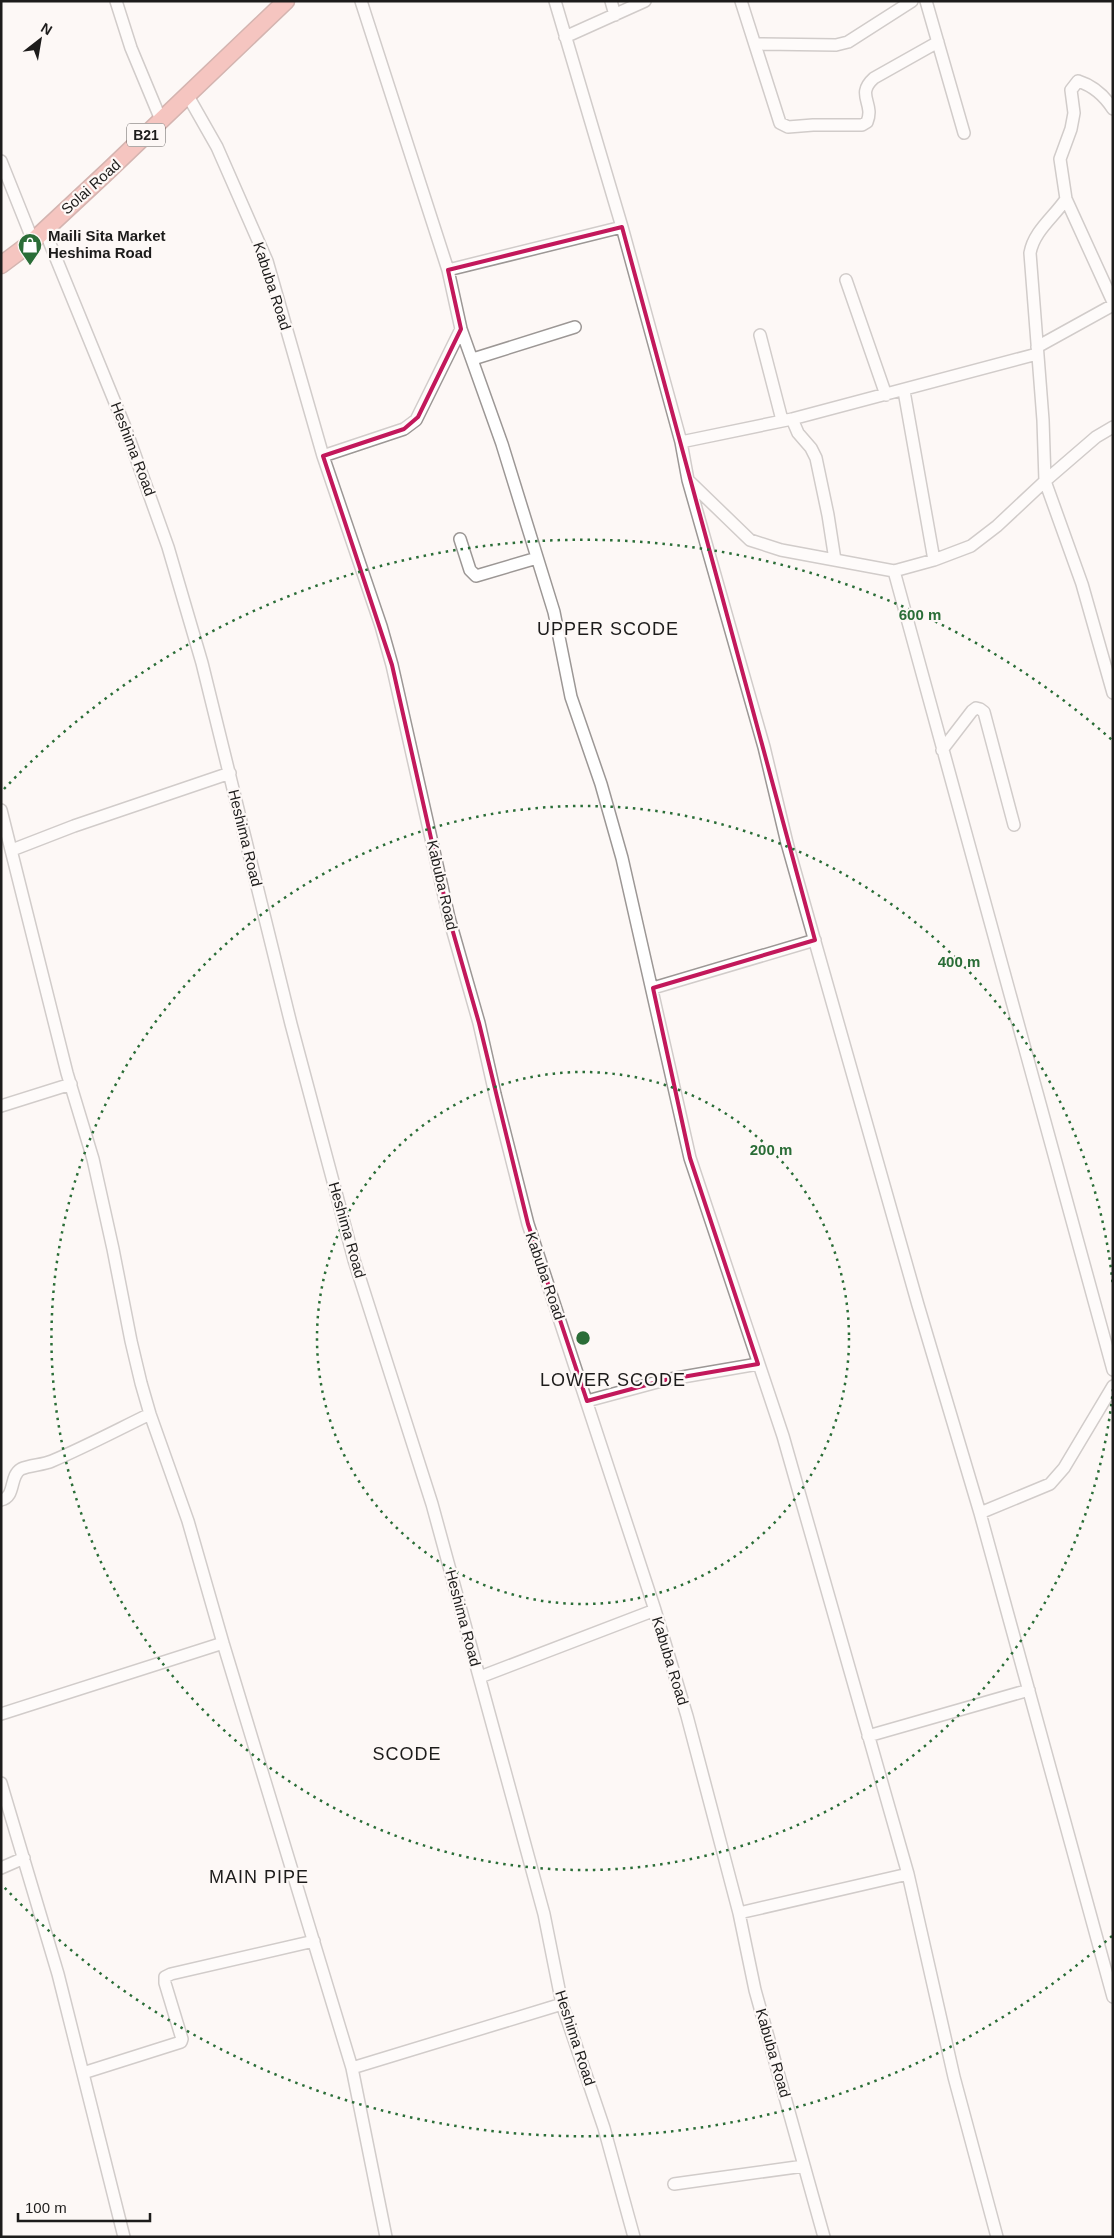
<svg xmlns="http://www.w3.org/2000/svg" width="1114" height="2238" font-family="Helvetica,sans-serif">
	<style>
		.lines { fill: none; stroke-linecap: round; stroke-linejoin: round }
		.minor-casing { stroke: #9c9795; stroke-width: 14 }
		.highway-casing { stroke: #a2625b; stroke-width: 19 }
		.minor { stroke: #fff; stroke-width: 11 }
		.highway { stroke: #ea887e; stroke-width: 16 }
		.marked { fill: none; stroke: #c2185b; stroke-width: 4; stroke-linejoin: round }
		.ring { fill: none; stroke: #2a6d37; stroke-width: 2.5; stroke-dasharray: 2.5 5 }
		.labels { text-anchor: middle; stroke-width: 4.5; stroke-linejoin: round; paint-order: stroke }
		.shield { fill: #fdf8f6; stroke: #605e5d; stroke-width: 1 }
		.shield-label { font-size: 14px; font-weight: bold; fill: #1d1c1b }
		.street-label { font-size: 15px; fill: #1d1c1b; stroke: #fdf8f6 }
		.poi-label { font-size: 15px; font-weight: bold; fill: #1d1c1b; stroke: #fdf8f6; text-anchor: start }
		.quarter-label { font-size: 18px; letter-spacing: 1px; fill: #1d1c1b; stroke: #fdf8f6 }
		.centre { fill: #2a6d37; stroke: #fdf8f6; stroke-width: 2.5 }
		.ring-label { font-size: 15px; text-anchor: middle; font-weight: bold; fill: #2a6d37; stroke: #fdf8f6; stroke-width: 4.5; stroke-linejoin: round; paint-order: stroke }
	</style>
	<rect width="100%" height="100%" fill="#fdf8f6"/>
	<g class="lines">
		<g class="minor-casing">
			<path id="minor" d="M 116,1 L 131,48 L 161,120
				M 361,1 L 448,270 L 461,329 L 502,444 L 554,612 L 571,697 L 601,784 L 622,858 L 690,1158 L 783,1436 L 908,1874 L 954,2077 L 997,2237
				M 555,1 L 622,227 L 681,442 L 688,480 L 764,747 L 787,843 L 918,1305 L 980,1513 L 1113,1997
				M 611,1 L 615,15
				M 741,1 L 780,123 L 788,127 L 813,125 L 862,125 L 867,122 C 875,103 855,95 874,78 L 938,42
				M 926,1 L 964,133
				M 565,37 L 645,1
				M 756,44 L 836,45 L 848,42 L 912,1
				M 188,96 L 217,147 L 267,261 L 323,456 L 381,626 L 392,665 L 449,918 L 479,1023 L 495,1094 L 528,1224 L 655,1610 L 687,1716 L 739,1913 L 755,1990 L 824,2237
				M 1113,109 C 1104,95 1094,86 1078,81 L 1071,90 L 1074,113 L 1071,129 L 1060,159 L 1066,199 L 1113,302
				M 1,161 L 33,241
				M 44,229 L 125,427 L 168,547 L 202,663 L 291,1024 L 354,1260 L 432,1504 L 544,1914 L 562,2004 L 604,2128 L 634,2237
				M 448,270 L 622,227
				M 846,280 L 886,395
				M 760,335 L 782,420
				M 1037,347 L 1113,305
				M 473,359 L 575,327
				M 904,391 L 934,560
				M 792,419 L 798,433 L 811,448 L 816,458 L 828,515 L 835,560
				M 1113,427 L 1096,437 L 1045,481 L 1082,584 L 1113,693
				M 681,442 L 792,419 L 1037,354
				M 323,456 L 404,429 L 416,420 L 461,329
				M 689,481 L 750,540 L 781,550 L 894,571 L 934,560 L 971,546 L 997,526 L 1045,481 L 1043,420 L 1030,253 C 1034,231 1053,218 1066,199
				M 460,539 L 470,570 L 476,576 L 537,558
				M 894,571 L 1113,1370
				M 942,750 L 972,711 L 976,708 L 980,709 L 984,712 L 1014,825
				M 1,810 L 67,1073 L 93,1159 L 113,1249 L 131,1341 L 141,1383 L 150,1414 L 188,1521 L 223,1643 L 352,2068 L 386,2237
				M 12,850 L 74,826 L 230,773
				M 653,988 L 815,940
				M 1,1106 L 71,1084
				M 587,1401 L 665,1380 L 758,1364
				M 1,1500 C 16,1497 9,1476 21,1469 C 30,1465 43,1465 52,1461 C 85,1447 117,1430 150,1414
				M 980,1513 L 1050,1484 L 1064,1468 L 1113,1386
				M 480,1677 L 655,1610
				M 1,1714 L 223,1643
				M 868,1736 L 1029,1690
				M 1,1783 L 58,1974 L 124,2237
				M 1,1868 L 24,1858
				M 739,1913 L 908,1874
				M 352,2068 L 562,2004
				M 83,2073 L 181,2042 L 182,2039 L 165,1983 L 165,1977 L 171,1974 L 314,1941
				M 674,2184 L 804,2166"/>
		</g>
		<g class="highway-casing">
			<path id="highway" d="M 1,265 L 33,241 L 108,171 L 286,1"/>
		</g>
		<use href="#minor" class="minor"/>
		<use href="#highway" class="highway"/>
	</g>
	<path d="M0 0H1114V2238H0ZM 622,227 L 815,940 L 653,988 L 690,1158 L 758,1364 L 665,1380 L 587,1401 L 528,1224 L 479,1023 L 449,918 L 392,665 L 323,456 L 404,429 L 418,417 L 461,329 L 448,270 Z" fill="#fdf8f6" fill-opacity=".55" fill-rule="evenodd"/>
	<path class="marked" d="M 622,227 L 815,940 L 653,988 L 690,1158 L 758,1364 L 665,1380 L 587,1401 L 528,1224 L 479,1023 L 449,918 L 392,665 L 323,456 L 404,429 L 418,417 L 461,329 L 448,270 Z"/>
	<g class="ring">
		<circle cx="583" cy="1338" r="266"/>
		<path d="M1113 1389A532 532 0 1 1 1113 1287"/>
		<path d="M1112 1936A798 798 0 0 1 4 1887M4 789A798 798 0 0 1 1112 740"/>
	</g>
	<defs>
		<g id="shop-pin" transform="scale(1.25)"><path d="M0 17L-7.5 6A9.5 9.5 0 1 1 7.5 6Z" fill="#2a6d37" stroke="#fdf8f6"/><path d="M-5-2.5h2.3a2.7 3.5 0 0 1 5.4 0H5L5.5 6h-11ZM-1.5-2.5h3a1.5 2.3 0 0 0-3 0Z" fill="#fff"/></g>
	</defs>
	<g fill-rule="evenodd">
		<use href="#shop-pin" x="30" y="245"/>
	</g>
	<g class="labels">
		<rect class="shield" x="127" y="123.5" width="38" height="23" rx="4"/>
		<g class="shield-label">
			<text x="146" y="140">B21</text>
		</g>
		<g class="street-label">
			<text transform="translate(91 187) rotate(-42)" y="5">Solai Road</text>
			<text transform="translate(272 286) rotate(72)" y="5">Kabuba Road</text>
			<text transform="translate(133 449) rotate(69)" y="5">Heshima Road</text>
			<text transform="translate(245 838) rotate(76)" y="5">Heshima Road</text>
			<text transform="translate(442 885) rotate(77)" y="5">Kabuba Road</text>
			<text transform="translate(347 1230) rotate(74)" y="5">Heshima Road</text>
			<text transform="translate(545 1276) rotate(71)" y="5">Kabuba Road</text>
			<text transform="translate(463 1618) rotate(75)" y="5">Heshima Road</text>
			<text transform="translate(670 1661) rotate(73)" y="5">Kabuba Road</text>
			<text transform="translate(575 2038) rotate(72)" y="5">Heshima Road</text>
			<text transform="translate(773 2053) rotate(74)" y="5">Kabuba Road</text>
		</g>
		<g class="poi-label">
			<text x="48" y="241">Maili Sita Market<tspan x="48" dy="17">Heshima Road</tspan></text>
		</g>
		<g class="quarter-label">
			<text x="608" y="635">UPPER SCODE</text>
			<text x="613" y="1386">LOWER SCODE</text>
			<text x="407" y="1760">SCODE</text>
			<text x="259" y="1883">MAIN PIPE</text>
		</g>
	</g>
	<circle cx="583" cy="1338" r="8" class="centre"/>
	<g class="ring-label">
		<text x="920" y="620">600 m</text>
		<text x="959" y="967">400 m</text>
		<text x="771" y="1155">200 m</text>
	</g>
	<rect width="1114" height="2238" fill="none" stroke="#1d1c1b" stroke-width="5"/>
	<g transform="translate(40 40) rotate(31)" stroke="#fdf8f6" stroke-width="4" paint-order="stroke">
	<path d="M0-4L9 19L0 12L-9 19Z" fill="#1d1c1b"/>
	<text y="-8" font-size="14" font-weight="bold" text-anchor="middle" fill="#1d1c1b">N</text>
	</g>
	<path d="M18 2213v8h132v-8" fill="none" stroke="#1d1c1b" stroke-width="2.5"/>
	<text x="25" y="2213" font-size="15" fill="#1d1c1b" stroke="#fdf8f6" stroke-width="4" paint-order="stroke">100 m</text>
</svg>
